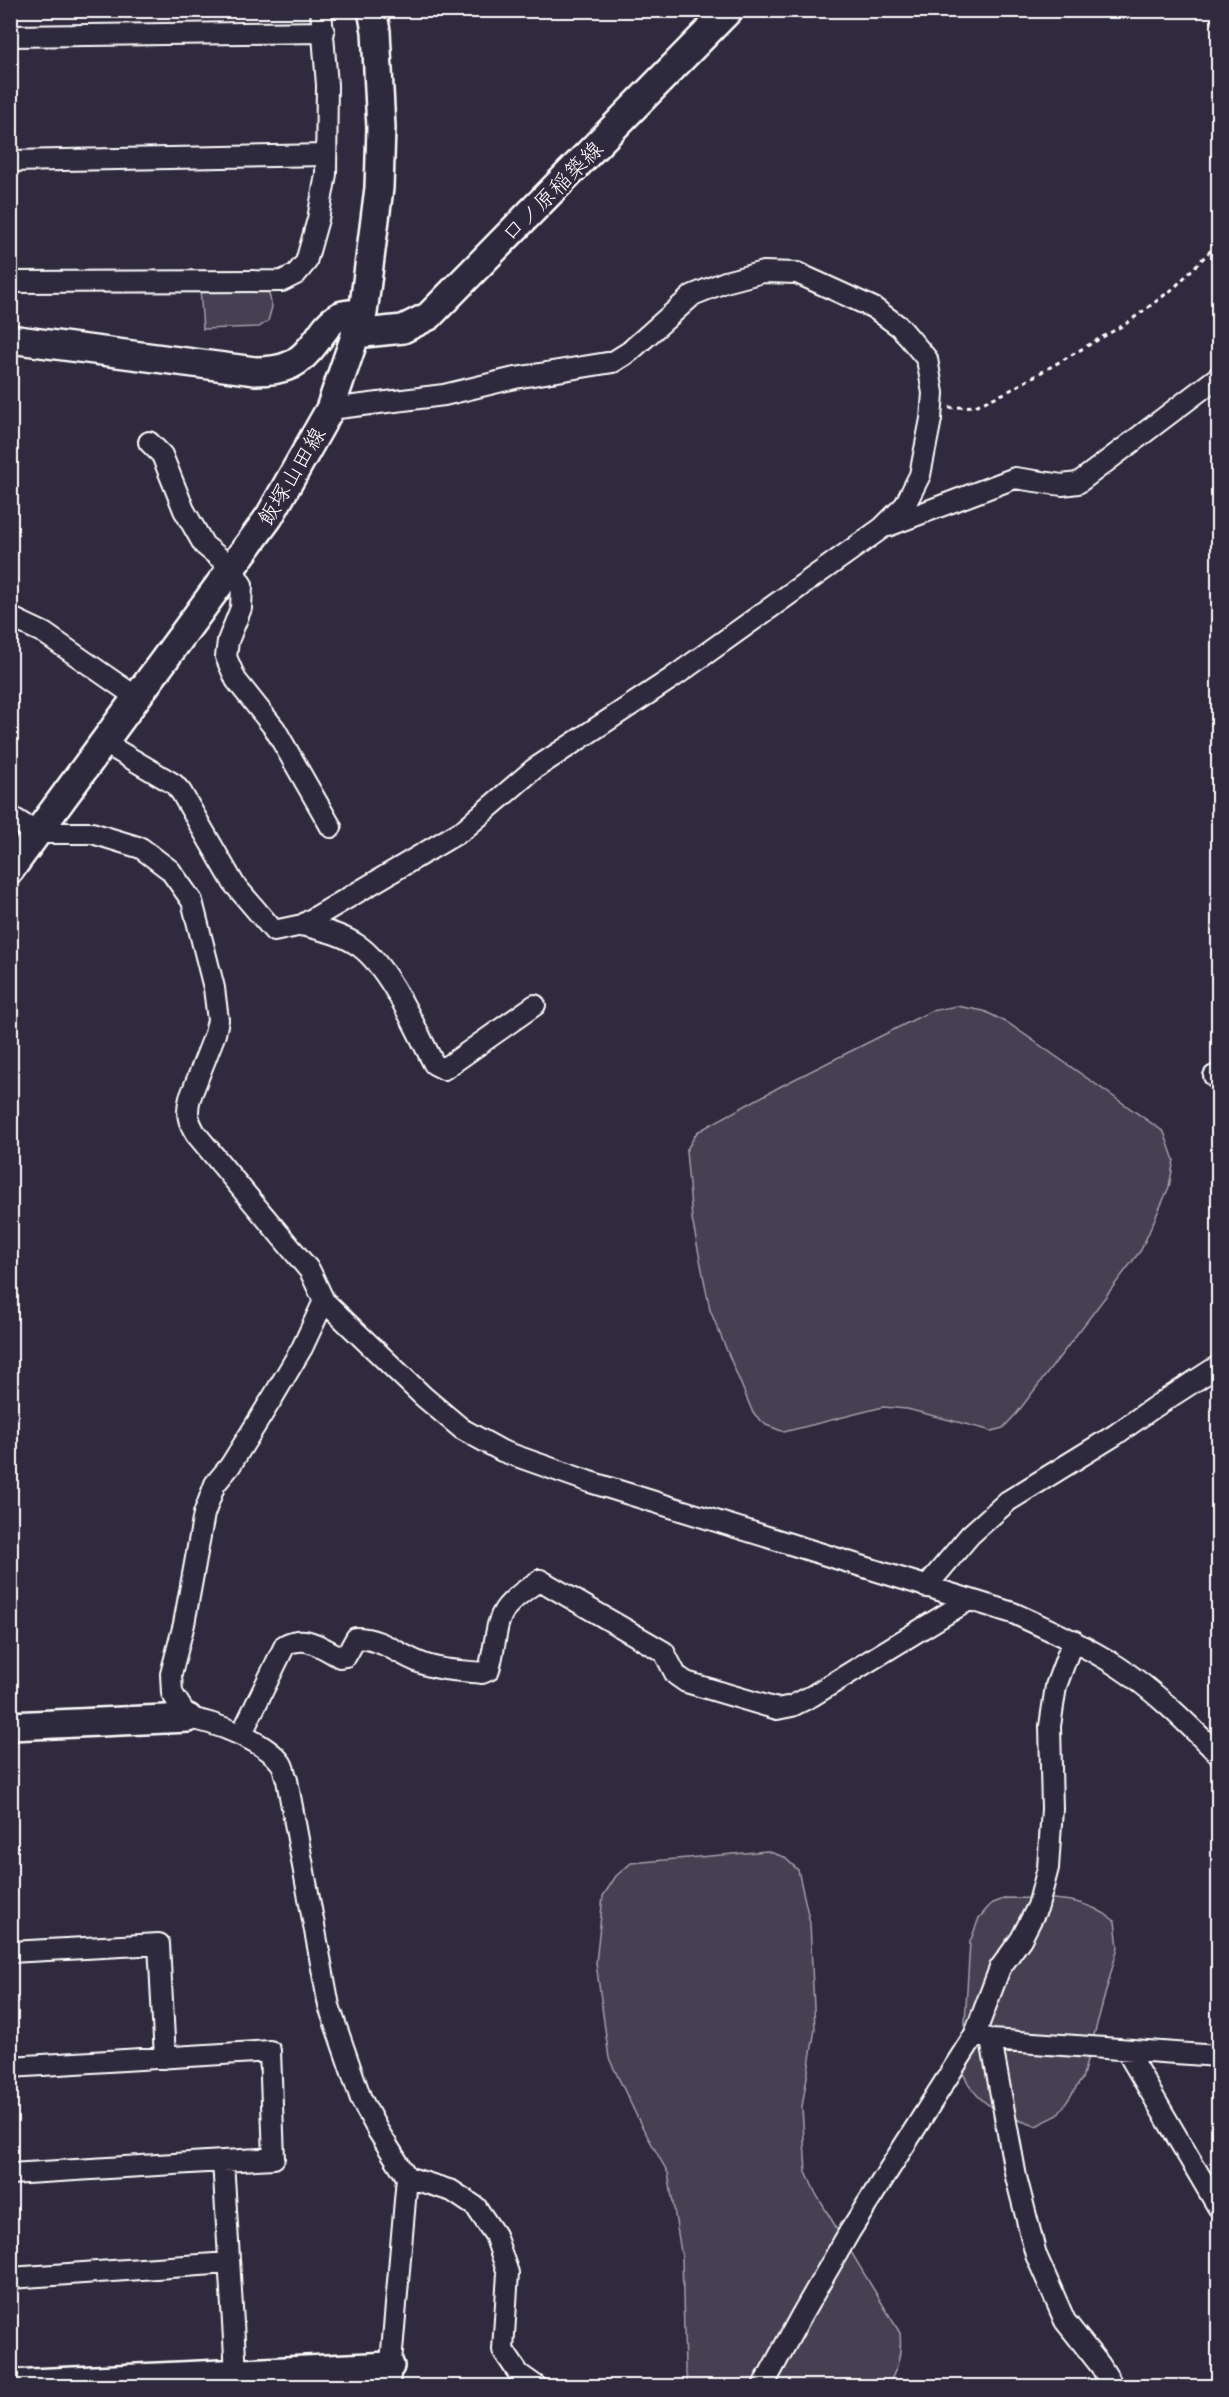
<svg xmlns="http://www.w3.org/2000/svg" width="1229" height="2397" font-family="Mynerve,'Klee One',sans-serif">
	<style>
		.green { fill: #464152; stroke: #a2a0a8; stroke-width: 1.5 }
		.lines { fill: none; stroke-linecap: round; stroke-linejoin: round }
		.street-casing { stroke: #fff; stroke-width: 24 }
		.secondary-casing { stroke: #fff; stroke-width: 32 }
		.path { stroke: #fff; stroke-width: 3; stroke-dasharray: 4.5 4.5; stroke-linecap: butt }
		.street { stroke: #2f2a3d; stroke-width: 20 }
		.secondary { stroke: #2f2a3d; stroke-width: 27 }
		.labels { text-anchor: middle; stroke-width: 6; stroke-linejoin: round; paint-order: stroke }
		.street-label { font-size: 22px; fill: #fff; stroke: #2f2a3d }
	</style>
	<rect width="100%" height="100%" fill="#2f2a3d"/>
	<filter id="ink" filterUnits="userSpaceOnUse"><feTurbulence type="fractalNoise" baseFrequency=".0167" numOctaves="2"/><feDisplacementMap in="SourceGraphic" scale="12" xChannelSelector="R" yChannelSelector="G"/><feConvolveMatrix kernelMatrix="1 2 1 2 8 2 1 2 1" color-interpolation-filters="sRGB"/></filter>
	<g filter="url(#ink)">
		<path class="green" d="M 200,289 L 268,289 L 272,307 L 268,321 L 259,327 L 203,329 Z
			M 957,1006 L 984,1011 L 1008,1023 L 1164,1132 L 1174,1160 L 1169,1187 L 1141,1250 L 1017,1413 L 1003,1428 L 992,1431 L 907,1409 L 883,1407 L 784,1432 L 766,1425 L 753,1413 L 710,1310 L 692,1219 L 686,1151 L 697,1132 L 783,1085 L 931,1011 Z
			M 767,1851 L 784,1857 L 798,1870 L 810,1923 L 815,2029 L 802,2107 L 806,2172 L 816,2194 L 900,2333 C 902,2352 898,2370 887,2386 L 688,2386 L 685,2368 L 682,2258 L 668,2173 L 640,2123 L 609,2058 L 596,1963 L 603,1896 L 616,1876 L 631,1863 Z
			M 1006,1898 C 1048,1899 1080,1894 1115,1921 L 1118,1947 L 1082,2079 L 1058,2115 L 1036,2126 C 1004,2116 974,2104 962,2070 L 970,1942 L 979,1918 L 991,1904 Z"/>
		<g class="lines">
			<g class="street-casing">
				<path id="street" d="M 10,36 L 324,32
					M 10,161 L 326,155
					M 10,282 L 282,281 L 296,274 L 306,262 L 318,219 L 326,174 L 327,85 L 321,10
					M 149,442 L 162,455 L 184,510 L 204,545 L 231,567 L 242,585 L 241,608 L 228,641 L 226,657 L 236,680 L 275,729 L 331,827
					M 888,526 L 1015,478 L 1062,485 L 1078,483 L 1218,377
					M 10,617 L 44,633 L 136,697
					M 103,742 L 174,784 L 181,792 L 234,884 L 274,931 L 302,925 L 463,830 L 534,769 L 672,678 L 882,528 L 905,505 L 920,475 L 931,419 L 933,393 L 927,359 L 900,327 L 874,308 L 797,273 L 763,272 L 725,282 L 693,295 L 629,352 L 613,362 L 515,378 L 444,395 L 330,409
					M 10,816 L 37,833 L 92,833 L 141,848 L 170,870 L 192,901 L 214,988 L 218,1020 L 215,1034 L 190,1098 C 186,1113 188,1121 196,1134 L 310,1271 L 324,1301 L 424,1397 L 462,1429 L 502,1451 L 590,1482 L 1013,1613 C 1048,1629 1084,1645 1117,1666 C 1154,1690 1187,1723 1218,1754
					M 302,925 C 322,930 342,934 359,946 C 390,968 416,1030 434,1064 L 444,1069 L 535,1005
					M 1214,1076 L 1218,1080
					M 324,1301 L 302,1348 L 273,1397 L 230,1466 L 215,1484 L 204,1514 L 184,1624 L 171,1674 L 172,1693 L 188,1718 C 214,1722 265,1741 281,1763 C 284,1767 285,1775 287,1780 L 329,2006 L 361,2099 L 378,2131 L 407,2177 L 389,2386
					M 926,1587 L 970,1535 L 1008,1501 L 1115,1435 L 1153,1408 L 1218,1366
					M 241,1735 L 285,1645 C 307,1634 320,1647 340,1657 L 346,1656 L 356,1638 C 385,1638 404,1660 430,1666 C 447,1671 465,1671 482,1673 L 489,1670 C 502,1618 489,1613 540,1580 L 664,1652 L 676,1675 L 686,1682 L 777,1709 L 792,1706 L 812,1696 L 969,1600
					M 10,1952 L 159,1944 L 165,2058
					M 980,2036 L 991,2040 L 1218,2056
					M 991,2040 L 1016,2177 L 1036,2255 L 1065,2321 L 1100,2365 L 1113,2386
					M 1126,2050 L 1218,2207
					M 10,2067 L 270,2051 L 274,2158 L 223,2161 L 236,2372
					M 10,2174 L 223,2161
					M 407,2177 L 452,2191 L 476,2207 L 495,2235 L 508,2273 L 503,2350 L 519,2374 L 536,2386
					M 10,2278 L 229,2263
					M 763,2386 L 801,2316 L 850,2231 L 975,2034 L 1000,1968 L 1021,1939 L 1038,1906 L 1048,1868 L 1052,1809 L 1050,1726 L 1056,1686 L 1073,1640"/>
			</g>
			<g class="secondary-casing">
				<path id="secondary" d="M 355,334 L 403,329 L 429,316 L 729,10
					M 10,339 L 255,371 C 286,371 299,365 318,339 C 324,330 330,321 340,316 C 347,313 356,314 363,313
					M 10,870 L 269,517 L 330,409 L 363,313 L 379,188 L 381,128 L 376,31 L 372,10
					M 10,1726 L 188,1718
					M 10,2384 L 390,2366"/>
			</g>
			<path class="path" d="M 949,408 L 975,406 L 1007,392 L 1127,323 L 1174,288 L 1218,243"/>
			<use href="#street" class="street"/>
			<use href="#secondary" class="secondary"/>
		</g>
	</g>
	<g class="labels">
		<g class="street-label">
			<text transform="translate(552 191) rotate(-45)" y="8">口ノ原稲築線</text>
			<text transform="translate(291 476) rotate(-59)" y="8">飯塚山田線</text>
		</g>
	</g>
	<rect width="1229" height="2397" fill="none" stroke="#2f2a3d" stroke-width="36"/>
	<rect x="18" y="18" width="1193" height="2361" fill="none" stroke="#fff" stroke-width="2" filter="url(#ink)"/>
</svg>
